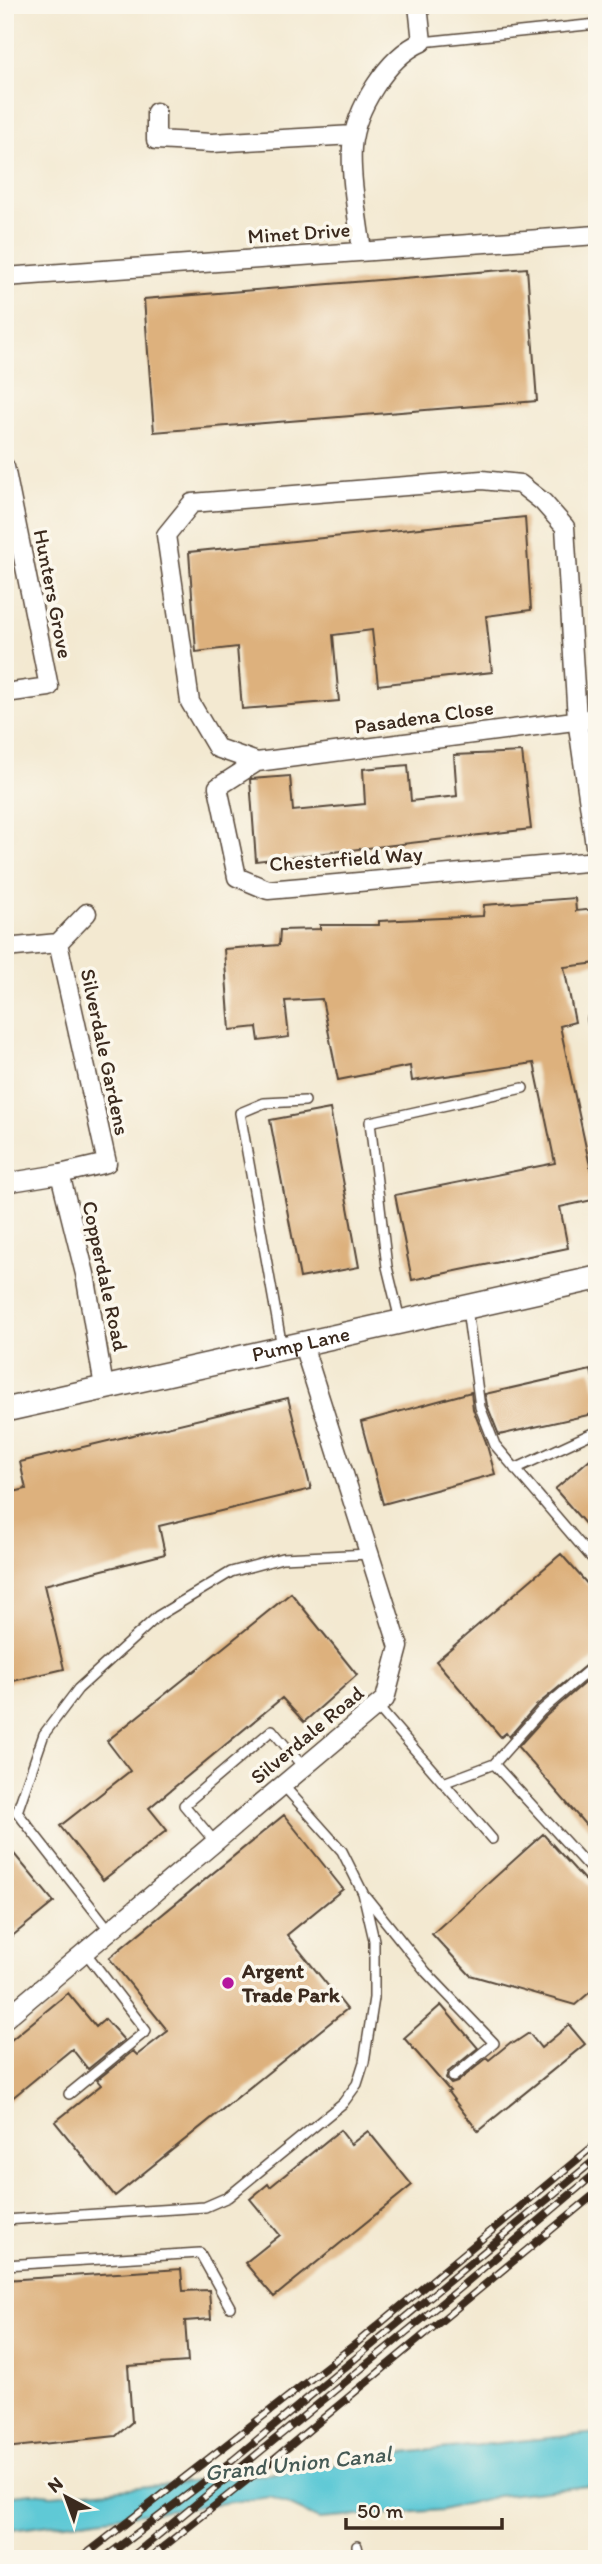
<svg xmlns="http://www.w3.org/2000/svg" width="602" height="2564" font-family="Itim,sans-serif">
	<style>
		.water { fill: #5ec9d6; stroke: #4c7a7a; stroke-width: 2 }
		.building { fill: #ddb17d }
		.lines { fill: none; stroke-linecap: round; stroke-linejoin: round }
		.lane-casing { stroke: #574739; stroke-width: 12 }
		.street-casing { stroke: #574739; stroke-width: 21 }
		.secondary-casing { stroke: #574739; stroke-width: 26 }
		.lane { stroke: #fff; stroke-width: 9 }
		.street { stroke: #fff; stroke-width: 18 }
		.secondary { stroke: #fff; stroke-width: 23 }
		.rail-casing { stroke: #3b2a1e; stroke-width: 8 }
		.rail { stroke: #fbf7ec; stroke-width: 5; stroke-dasharray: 16; stroke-linecap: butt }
		.poi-dot { fill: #b5179e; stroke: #fbf7ec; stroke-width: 2.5 }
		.labels { text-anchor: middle; stroke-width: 7; stroke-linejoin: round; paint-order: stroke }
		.street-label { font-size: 21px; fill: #3b2a1e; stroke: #fbf7ec }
		.poi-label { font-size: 21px; font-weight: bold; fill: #3b2a1e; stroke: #fbf7ec; text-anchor: start }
		.water-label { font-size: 23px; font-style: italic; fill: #465a55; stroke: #fbf7ec }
	</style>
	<rect width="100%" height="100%" fill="#fbf7ec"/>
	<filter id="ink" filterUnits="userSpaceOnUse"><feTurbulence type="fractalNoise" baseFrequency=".0143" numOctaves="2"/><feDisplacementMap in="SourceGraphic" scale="14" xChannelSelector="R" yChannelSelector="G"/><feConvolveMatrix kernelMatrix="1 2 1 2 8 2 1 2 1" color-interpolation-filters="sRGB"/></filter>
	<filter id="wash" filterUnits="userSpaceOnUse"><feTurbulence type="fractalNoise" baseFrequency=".00686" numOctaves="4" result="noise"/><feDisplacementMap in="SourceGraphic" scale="28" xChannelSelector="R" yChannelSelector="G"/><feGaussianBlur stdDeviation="1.57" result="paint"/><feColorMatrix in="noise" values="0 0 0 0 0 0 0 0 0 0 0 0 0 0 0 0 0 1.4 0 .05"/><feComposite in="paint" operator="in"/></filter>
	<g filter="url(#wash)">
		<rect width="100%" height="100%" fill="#f3e9d1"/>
		<path class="water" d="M 597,2433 L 597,2485 L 497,2496 L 442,2510 L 319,2519 L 271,2497 L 11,2530 L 5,2534 L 5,2496 L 32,2493 L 52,2495 L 111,2490 L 305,2470 L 392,2454 Z"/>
		<g id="blocks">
			<path class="building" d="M 527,268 L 537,401 L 154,432 L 144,299 Z
				M 525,517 L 531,610 L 486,616 L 492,672 L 378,685 L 372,630 L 333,635 L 339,701 L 242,709 L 237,647 L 196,652 L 189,552 Z
				M 522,752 L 531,829 L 256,861 L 250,780 L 251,779 L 290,776 L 293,811 L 365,804 L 363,769 L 408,765 L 411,801 L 457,796 L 454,755 Z
				M 575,898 L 576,911 L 597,909 L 597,963 L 564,967 L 575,1022 L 560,1026 L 597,1199 L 560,1207 L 568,1248 L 412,1280 L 395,1195 L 555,1163 L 534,1063 L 412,1081 L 410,1066 L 338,1080 L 322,999 L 285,1001 L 289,1037 L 259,1041 L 257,1027 L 230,1030 L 224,949 L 279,945 L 280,930 L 320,929 L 320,925 L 379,925 L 379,921 L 483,916 L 484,905 Z
				M 330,1109 L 359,1267 L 300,1278 L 270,1120 Z
				M 591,1370 L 597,1395 L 597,1413 L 499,1435 L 487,1405 L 485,1394 Z
				M 471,1392 L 473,1409 L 486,1442 L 495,1474 L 383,1504 L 361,1422 Z
				M 288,1398 L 311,1489 L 159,1526 L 165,1554 L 44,1585 L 64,1669 L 5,1683 L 5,1494 L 26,1489 L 20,1462 Z
				M 597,1453 L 597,1517 L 587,1526 L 555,1489 Z
				M 561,1554 L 597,1595 L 597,1656 L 536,1706 L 509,1737 L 506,1733 L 501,1737 L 436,1661 Z
				M 291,1593 L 357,1675 L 304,1722 L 282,1698 L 149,1808 L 167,1830 L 103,1880 L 60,1826 L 130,1771 L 107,1741 Z
				M 597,1672 L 597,1838 L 518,1747 L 546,1716 Z
				M 284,1815 L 343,1889 L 287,1935 L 347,2009 L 115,2196 L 55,2122 L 101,2085 L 97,2080 L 133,2051 L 137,2055 L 168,2031 L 109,1958 Z
				M 543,1834 L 597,1894 L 597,1986 L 575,2005 L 470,1975 L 432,1934 Z
				M 5,1843 L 54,1902 L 5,1942 Z
				M 68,1993 L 96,2027 L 105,2019 L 124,2040 L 88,2069 L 72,2049 L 5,2104 L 5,2045 Z
				M 441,2005 L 478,2048 L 448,2072 L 446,2079 L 451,2084 L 457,2082 L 487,2058 L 489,2060 L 511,2042 L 514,2043 L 529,2033 L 541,2048 L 569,2025 L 585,2044 L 478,2131 L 448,2092 L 450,2091 L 404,2038 Z
				M 340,2130 L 351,2144 L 368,2131 L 412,2185 L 274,2297 L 245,2263 L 280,2235 L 250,2199 L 268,2184 L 270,2187 Z
				M 181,2269 L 183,2291 L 209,2290 L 211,2319 L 185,2321 L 188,2362 L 128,2366 L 132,2422 L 116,2436 L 5,2448 L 5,2280 Z"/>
		</g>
	</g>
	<g filter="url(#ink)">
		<use href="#blocks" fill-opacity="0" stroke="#574739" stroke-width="2"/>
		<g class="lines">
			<g class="lane-casing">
				<path id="lane" d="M 422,42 L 597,24
					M 597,1018 L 592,1019 L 597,1047
					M 467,1309 L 480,1407 L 495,1445 L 597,1564
					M 400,1320 L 387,1267 L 370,1122 L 523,1088
					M 282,1347 L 240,1113 L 264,1103 L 305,1101
					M 515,1469 L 597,1431
					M 377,1706 L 492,1839
					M 494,1764 L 541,1711 L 597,1663
					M 443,1783 L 494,1764 L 597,1876
					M 215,1842 L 184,1805 L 272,1730 L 304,1768
					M 366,1897 L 426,1972 L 494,2043 L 453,2077
					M 110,1931 L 17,1812 L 44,1734 L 78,1689 L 158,1616 L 231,1572 L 282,1558 L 370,1554
					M 69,2094 L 146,2031 L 85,1952
					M 5,2220 L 205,2207 L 228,2197 L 343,2103 L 357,2084 L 364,2062 L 374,1998 L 374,1940 L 363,1893 L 342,1851 L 283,1785
					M 5,2265 L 200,2253 L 230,2307
					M 357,2546 L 360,2559"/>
			</g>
			<g class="street-casing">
				<path id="street" d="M 156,112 L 156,140 L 212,143 L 354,135
					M 362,251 C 358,220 350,177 352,147 C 355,110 387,57 422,42 L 418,5
					M 5,277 L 597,235
					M 5,467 L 49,687 L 5,693
					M 597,718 L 257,762 L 218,787 L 237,877 L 268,890 L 597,861
					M 257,762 L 217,748 L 190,702 L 166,535 L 192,503 L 482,480 L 520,484 L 543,502 L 565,527 L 577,719 L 597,860
					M 58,943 L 87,913
					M 5,948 L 58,943 L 107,1163 L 60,1174 L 5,1183
					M 60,1174 L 85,1274 L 104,1387
					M 5,2019 L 385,1699 L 399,1647 L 302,1342"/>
			</g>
			<g class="secondary-casing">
				<g id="secondary">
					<path id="s1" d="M 5,1410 L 597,1278"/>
				</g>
			</g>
			<use href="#lane" class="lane"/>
			<use href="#street" class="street"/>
			<use href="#secondary" class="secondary"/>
			<g class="rail-casing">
				<path id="rail" d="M 80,2559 L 353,2346 L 597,2143
					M 103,2559 L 233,2460 L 597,2158
					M 129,2559 L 444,2301 L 597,2172
					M 148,2559 L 275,2458 L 597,2192"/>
			</g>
			<use href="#rail" class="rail"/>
		</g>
	</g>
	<circle class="poi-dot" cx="228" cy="1983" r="7"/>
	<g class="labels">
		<g class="street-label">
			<text transform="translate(299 233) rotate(-4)" y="7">Minet Drive</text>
			<text transform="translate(53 594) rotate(79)" y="7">Hunters Grove</text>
			<text transform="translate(424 717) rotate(-8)" y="7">Pasadena Close</text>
			<text transform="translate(346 859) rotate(-4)" y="7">Chesterfield Way</text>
			<text transform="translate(105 1052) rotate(78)" y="7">Silverdale Gardens</text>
			<text transform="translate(105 1276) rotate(78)" y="7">Copperdale Road</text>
			<text dy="7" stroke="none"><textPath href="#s1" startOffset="303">Pump Lane</textPath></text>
			<text transform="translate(307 1735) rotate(-40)" y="7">Silverdale Road</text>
		</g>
		<g class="poi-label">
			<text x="242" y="1978">Argent<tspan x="242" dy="24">Trade Park</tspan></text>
		</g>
		<g class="water-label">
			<text transform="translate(298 2463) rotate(-6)" y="8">Grand Union Canal</text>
		</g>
	</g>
	<rect width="602" height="2564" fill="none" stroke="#fbf7ec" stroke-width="28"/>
	<g transform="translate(66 2497) rotate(319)" stroke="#fbf7ec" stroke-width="5" paint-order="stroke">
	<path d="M0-5L12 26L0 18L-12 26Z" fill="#3b2a1e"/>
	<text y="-10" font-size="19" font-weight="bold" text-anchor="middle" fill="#3b2a1e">N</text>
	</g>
	<path d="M346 2518v10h156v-10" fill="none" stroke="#3b2a1e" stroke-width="3.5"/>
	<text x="357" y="2518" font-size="21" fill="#3b2a1e" stroke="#fbf7ec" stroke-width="5" paint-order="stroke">50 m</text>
</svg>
